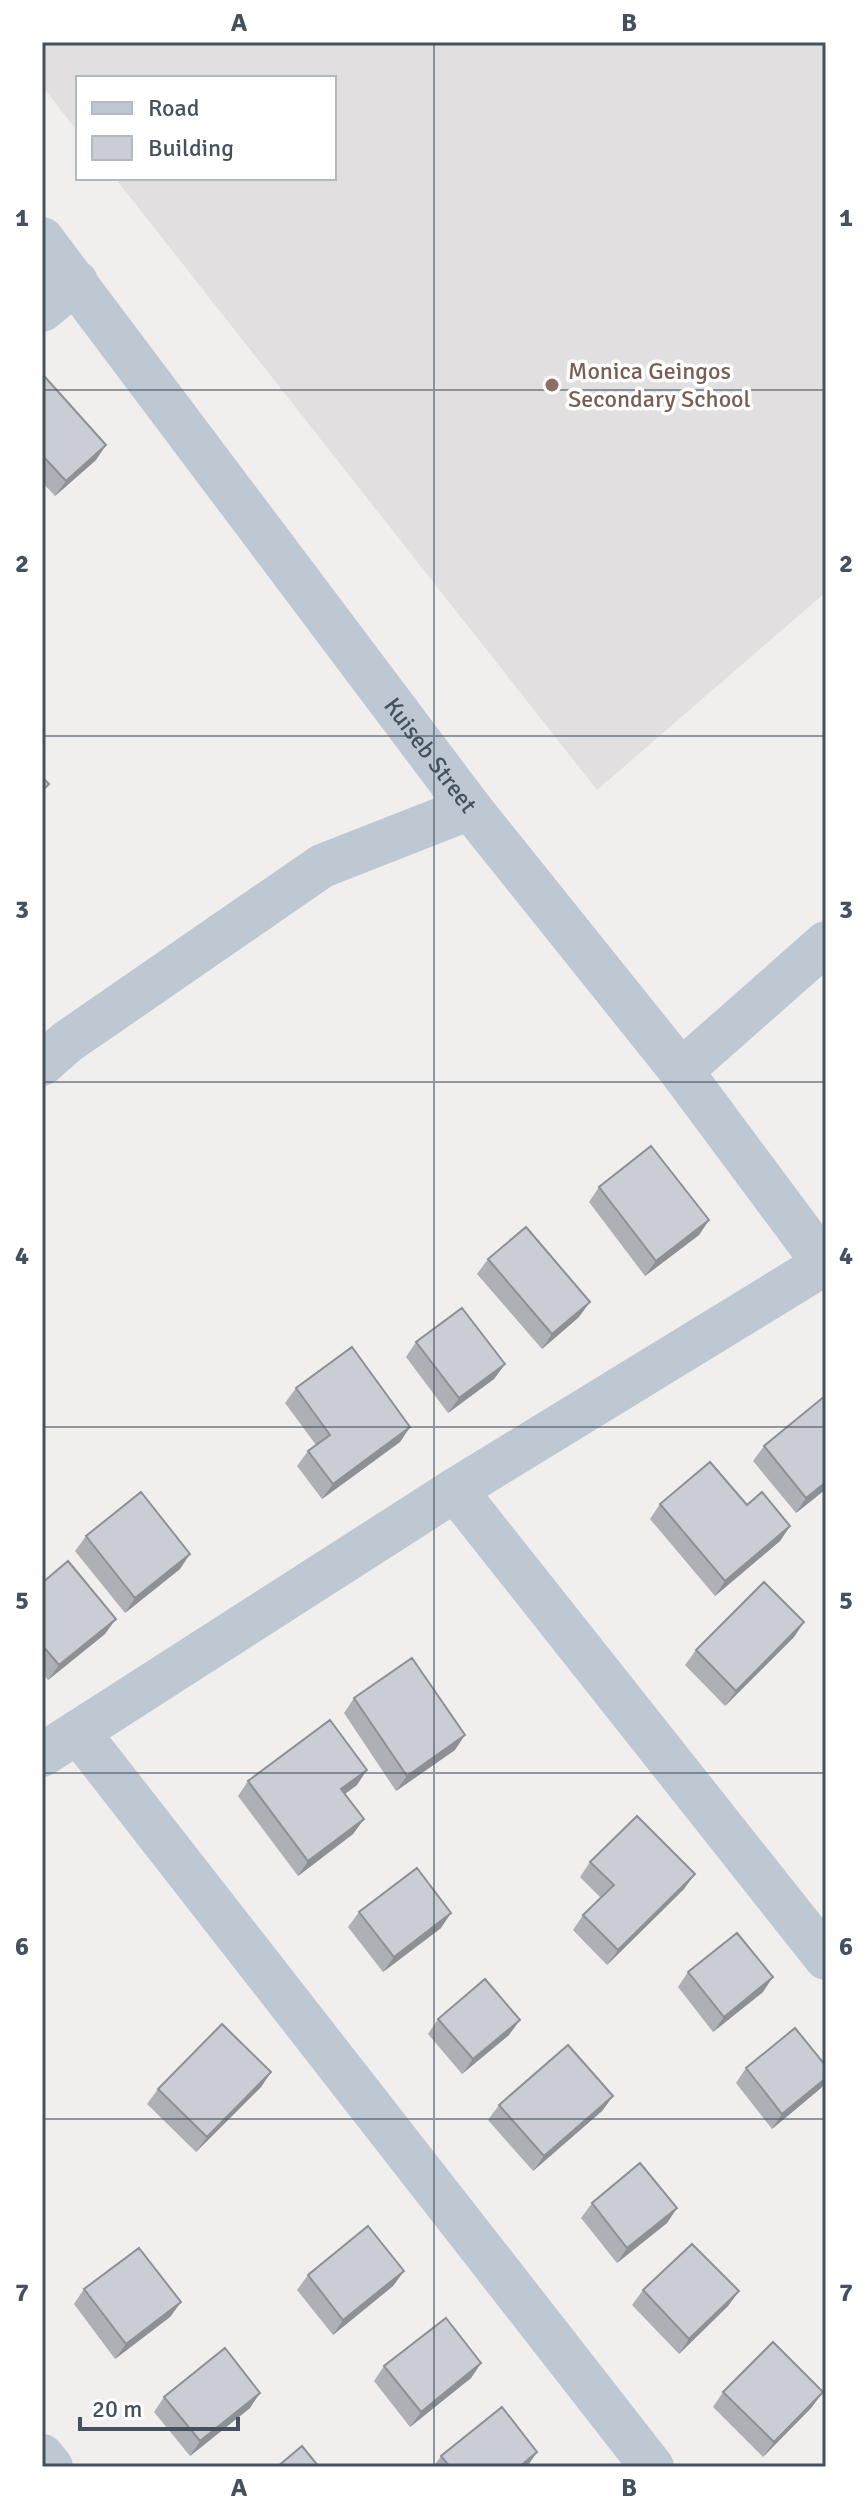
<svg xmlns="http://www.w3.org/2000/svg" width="868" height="2509" font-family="Signika,sans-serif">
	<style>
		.education { fill: #e2dfe0 }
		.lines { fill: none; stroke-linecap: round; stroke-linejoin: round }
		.minor { stroke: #bdc8d2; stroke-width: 44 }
		.wall { fill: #aeb0b6 }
		.shaded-wall { fill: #8d9094 }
		.building { fill: #cacdd4; stroke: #8d9094; stroke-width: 2 }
		.grid { fill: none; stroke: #44515e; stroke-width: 2; stroke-opacity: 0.55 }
		.education-dot { fill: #8d6e63; stroke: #fff; stroke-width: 3 }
		.labels { text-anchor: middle; stroke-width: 7; stroke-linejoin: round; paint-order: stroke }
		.education-label { font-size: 24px; fill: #785e54; stroke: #fff; text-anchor: start }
		.street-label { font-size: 24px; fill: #44515e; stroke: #fff }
		.neatline { fill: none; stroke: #44515e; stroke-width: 3 }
		.grid-label { font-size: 26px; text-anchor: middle; font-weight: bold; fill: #44515e }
	</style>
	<rect width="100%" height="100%" fill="#f1eeee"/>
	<path class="education" d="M 42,42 L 826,42 L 826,592 L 597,790 L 115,178 L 334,178 L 334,78 L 78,78 L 78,132 L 42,86 Z"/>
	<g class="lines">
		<g class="minor">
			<path id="s1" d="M 42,239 L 470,808 L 681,1071 L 826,1266"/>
			<path d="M 42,310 L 76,282"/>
			<path d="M 42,1064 L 67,1042 L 322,866 L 470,808"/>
			<path d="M 681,1071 L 826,943"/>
			<path d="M 455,1490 L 826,1958"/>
			<path d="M 78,1732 L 652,2467"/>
			<path d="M 42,1755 L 455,1490 L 824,1264"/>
			<path d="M 42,2456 L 51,2467"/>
		</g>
	</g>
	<path class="wall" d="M 42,380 L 96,460 L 55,496 L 42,482 Z
		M 599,1187 L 709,1220 L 699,1235 L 645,1276 L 589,1202 Z
		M 488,1259 L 579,1317 L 542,1349 L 477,1274 Z
		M 416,1342 L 505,1364 L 494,1379 L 448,1413 L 406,1357 Z
		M 296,1388 L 410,1427 L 400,1442 L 322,1499 L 297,1466 L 308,1451 L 316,1445 L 285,1403 Z
		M 764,1446 L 826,1489 L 796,1513 L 753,1461 Z
		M 660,1504 L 790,1526 L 780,1541 L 715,1596 L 650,1519 Z
		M 86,1536 L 180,1569 L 125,1613 L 75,1551 Z
		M 42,1583 L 105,1634 L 48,1680 L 42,1673 Z
		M 804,1622 L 794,1637 L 725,1706 L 685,1665 L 696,1650 Z
		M 354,1698 L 455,1750 L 396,1791 L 344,1713 Z
		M 248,1781 L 357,1785 L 345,1794 L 364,1819 L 353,1834 L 298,1876 L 238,1796 Z
		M 590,1862 L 684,1889 L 607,1965 L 573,1930 L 583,1915 L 601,1898 L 580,1877 Z
		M 359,1912 L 441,1928 L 383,1972 L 348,1927 Z
		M 688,1972 L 763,1992 L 713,2032 L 678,1987 Z
		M 438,2019 L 509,2035 L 462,2074 L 428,2034 Z
		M 826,2066 L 826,2082 L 821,2088 L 772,2129 L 736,2083 L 746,2068 Z
		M 271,2072 L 261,2087 L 196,2152 L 147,2104 L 158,2089 Z
		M 613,2096 L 602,2111 L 533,2171 L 488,2120 L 499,2105 Z
		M 592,2203 L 677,2208 L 667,2223 L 617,2263 L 581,2218 Z
		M 404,2271 L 393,2286 L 333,2335 L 297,2290 L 308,2275 Z
		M 84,2289 L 181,2302 L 170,2317 L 115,2359 L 74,2304 Z
		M 643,2290 L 739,2291 L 728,2306 L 679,2354 L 632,2305 Z
		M 481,2363 L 471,2378 L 410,2427 L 374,2381 L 384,2366 Z
		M 723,2392 L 812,2407 L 763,2457 L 713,2407 Z
		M 164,2397 L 250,2408 L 190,2456 L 154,2412 Z
		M 441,2456 L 527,2467 L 433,2467 Z"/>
	<path class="shaded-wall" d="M 106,445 L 96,460 L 55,496 L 66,481 Z
		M 709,1220 L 699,1235 L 645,1276 L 656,1261 Z
		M 590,1302 L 579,1317 L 542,1349 L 552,1334 Z
		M 505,1364 L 494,1379 L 448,1413 L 459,1398 Z
		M 410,1427 L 400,1442 L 322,1499 L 333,1484 Z
		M 826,1482 L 826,1489 L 796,1513 L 806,1498 Z
		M 790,1526 L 780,1541 L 715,1596 L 725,1581 Z
		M 190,1554 L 180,1569 L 125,1613 L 135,1598 Z
		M 116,1619 L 105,1634 L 48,1680 L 59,1665 Z
		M 804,1622 L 794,1637 L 725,1706 L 736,1691 Z
		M 465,1735 L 455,1750 L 396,1791 L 407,1776 Z
		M 367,1770 L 357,1785 L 331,1804 L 341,1789 Z
		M 364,1819 L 353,1834 L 298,1876 L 308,1861 Z
		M 695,1874 L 684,1889 L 607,1965 L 618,1950 Z
		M 451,1913 L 441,1928 L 383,1972 L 394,1957 Z
		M 773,1977 L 763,1992 L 713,2032 L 724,2017 Z
		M 520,2020 L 509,2035 L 462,2074 L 473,2059 Z
		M 271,2072 L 261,2087 L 196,2152 L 207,2137 Z
		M 826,2078 L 826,2082 L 821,2088 L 772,2129 L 782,2114 Z
		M 613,2096 L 602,2111 L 533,2171 L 544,2156 Z
		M 677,2208 L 667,2223 L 617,2263 L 627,2248 Z
		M 404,2271 L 393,2286 L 333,2335 L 343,2320 Z
		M 739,2291 L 728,2306 L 679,2354 L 689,2339 Z
		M 181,2302 L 170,2317 L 115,2359 L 126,2344 Z
		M 481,2363 L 471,2378 L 410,2427 L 421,2412 Z
		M 823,2392 L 812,2407 L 763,2457 L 774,2442 Z
		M 260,2393 L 250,2408 L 190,2456 L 200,2441 Z
		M 537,2452 L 527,2467 L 519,2467 Z"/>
	<path class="building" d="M 45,377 L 106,445 L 66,481 L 42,455 L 42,380 Z
		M 42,777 L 49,784 L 42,791 Z
		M 651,1146 L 709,1220 L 656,1261 L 599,1187 Z
		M 526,1227 L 590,1302 L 552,1334 L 488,1259 Z
		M 462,1308 L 505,1364 L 459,1398 L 416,1342 Z
		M 352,1347 L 410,1427 L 333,1484 L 308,1451 L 330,1435 L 296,1388 Z
		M 826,1395 L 826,1482 L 806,1498 L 764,1446 Z
		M 710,1462 L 747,1505 L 762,1492 L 790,1526 L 725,1581 L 660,1504 Z
		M 141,1492 L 190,1554 L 135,1598 L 86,1536 Z
		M 68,1561 L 116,1619 L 59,1665 L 42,1645 L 42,1583 Z
		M 764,1582 L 804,1622 L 736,1691 L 696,1650 Z
		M 412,1658 L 465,1735 L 407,1776 L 354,1698 Z
		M 330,1720 L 367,1770 L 341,1789 L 364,1819 L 308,1861 L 248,1781 Z
		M 637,1816 L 695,1874 L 618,1950 L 583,1915 L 614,1885 L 590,1862 Z
		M 417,1868 L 451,1913 L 394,1957 L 359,1912 Z
		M 737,1933 L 773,1977 L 724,2017 L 688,1972 Z
		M 485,1979 L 520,2020 L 473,2059 L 438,2019 Z
		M 222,2024 L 271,2072 L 207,2137 L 158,2089 Z
		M 795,2028 L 826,2066 L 826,2078 L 782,2114 L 746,2068 Z
		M 568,2045 L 613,2096 L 544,2156 L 499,2105 Z
		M 640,2163 L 677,2208 L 627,2248 L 592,2203 Z
		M 368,2226 L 404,2271 L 343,2320 L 308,2275 Z
		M 692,2244 L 739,2291 L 689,2339 L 643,2290 Z
		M 139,2248 L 181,2302 L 126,2344 L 84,2289 Z
		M 446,2318 L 481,2363 L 421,2412 L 384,2366 Z
		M 773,2342 L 823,2392 L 774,2442 L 723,2392 Z
		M 225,2348 L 260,2393 L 200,2441 L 164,2397 Z
		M 502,2407 L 537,2452 L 519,2467 L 450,2467 L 441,2456 Z
		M 302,2446 L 319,2467 L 277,2467 Z"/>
	<path class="grid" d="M 434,42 L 434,2467M 42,390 L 826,390M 42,736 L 826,736M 42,1082 L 826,1082M 42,1427 L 826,1427M 42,1773 L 826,1773M 42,2119 L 826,2119"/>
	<circle class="education-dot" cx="552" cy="385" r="8"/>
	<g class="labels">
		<g class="education-label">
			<text x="568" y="379">Monica Geingos<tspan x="568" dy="28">Secondary School</tspan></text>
		</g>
		<g class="street-label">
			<text dy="8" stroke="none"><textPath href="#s1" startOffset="646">Kuiseb Street</textPath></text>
		</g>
	</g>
	<rect width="868" height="2509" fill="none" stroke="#ffffff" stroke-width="88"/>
	<rect x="76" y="76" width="260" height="104" fill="#ffffff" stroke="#b4b9bf" stroke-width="2"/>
	<rect x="92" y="102" width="40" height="12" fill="#bdc8d2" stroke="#b4b9bf" stroke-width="2"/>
	<text x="148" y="116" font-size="24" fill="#44515e">Road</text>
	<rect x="92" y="136" width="40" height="24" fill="#cacdd4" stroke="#b4b9bf" stroke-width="2"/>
	<text x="148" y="156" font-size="24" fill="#44515e">Building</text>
	<path d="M80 2417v12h158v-12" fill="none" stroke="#44515e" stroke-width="4"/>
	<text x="92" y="2417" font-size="24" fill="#44515e" stroke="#ffffff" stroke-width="6" paint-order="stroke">20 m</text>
	<rect x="44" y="44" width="780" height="2421" class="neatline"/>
	<g class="grid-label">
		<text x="239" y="31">A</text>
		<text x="629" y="31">B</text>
		<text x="22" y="226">1</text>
		<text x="846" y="226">1</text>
		<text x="22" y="572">2</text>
		<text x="846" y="572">2</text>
		<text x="22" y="918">3</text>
		<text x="846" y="918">3</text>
		<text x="22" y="1264">4</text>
		<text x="846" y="1264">4</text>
		<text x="22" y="1609">5</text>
		<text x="846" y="1609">5</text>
		<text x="22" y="1955">6</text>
		<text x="846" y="1955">6</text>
		<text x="22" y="2301">7</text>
		<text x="846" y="2301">7</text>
		<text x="239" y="2496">A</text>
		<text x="629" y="2496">B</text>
	</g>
</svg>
